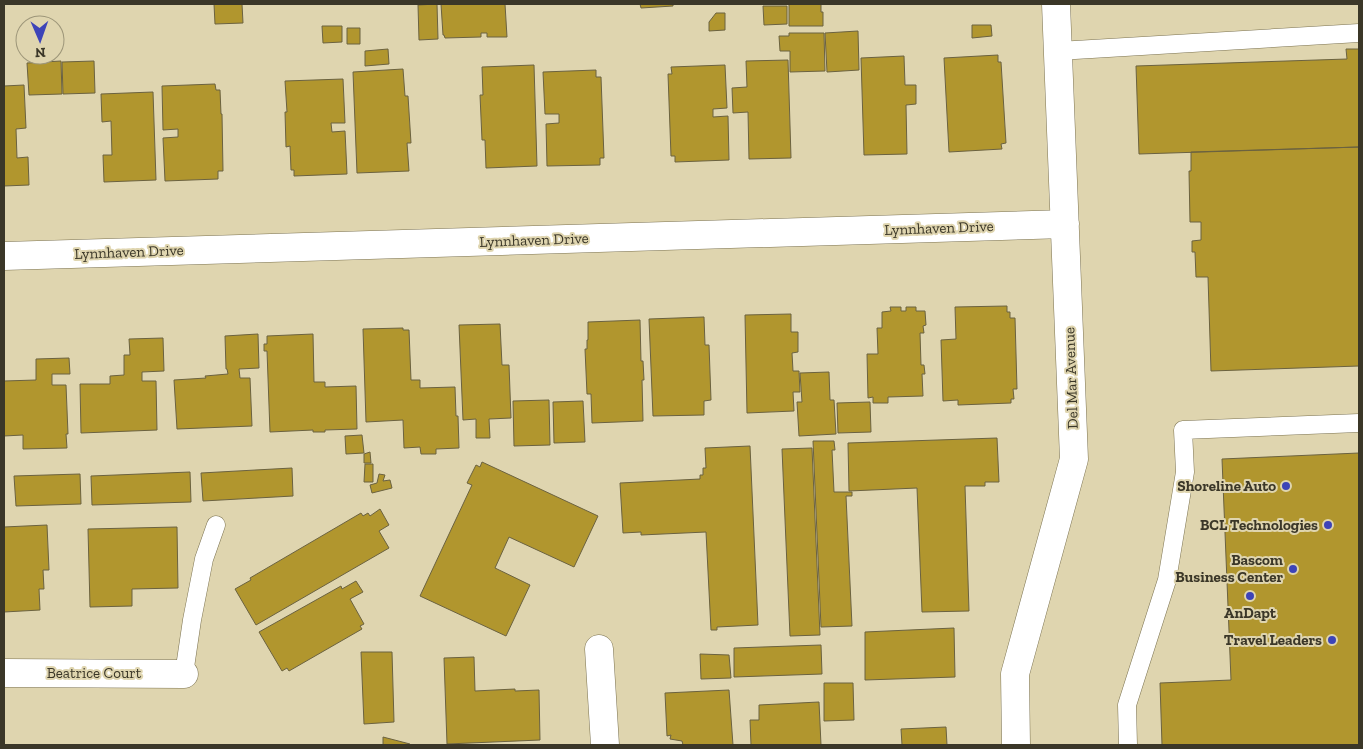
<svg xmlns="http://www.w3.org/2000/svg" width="1363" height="749" font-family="'Zilla Slab',serif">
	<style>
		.building { fill: #b1962e; stroke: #6b6240 }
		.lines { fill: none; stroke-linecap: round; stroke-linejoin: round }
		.service-casing { stroke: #7c7351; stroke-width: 19 }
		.minor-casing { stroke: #7c7351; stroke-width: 29 }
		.service { stroke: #fff; stroke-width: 18 }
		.minor { stroke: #fff; stroke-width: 28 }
		.poi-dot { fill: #3d44b8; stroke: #dfd5af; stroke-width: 2 }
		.labels { text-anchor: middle; stroke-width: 4; stroke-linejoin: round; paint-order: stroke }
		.street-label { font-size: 15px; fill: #3b3728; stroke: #dfd5af }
		.poi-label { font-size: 15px; font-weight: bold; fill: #3b3728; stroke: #dfd5af; text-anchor: end }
	</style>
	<rect width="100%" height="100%" fill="#dfd5af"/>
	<path class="building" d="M 214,4 L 242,4 L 243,23 L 215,24 Z
		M 437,4 L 438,39 L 419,40 L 418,5 Z
		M 441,4 L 505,4 L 507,37 L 487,37 L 487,33 L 481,33 L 481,37 L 445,38 L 444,35 L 443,35 Z
		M 640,4 L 673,4 L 673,6 L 641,8 Z
		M 789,4 L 821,4 L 821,12 L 823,12 L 823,26 L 789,26 Z
		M 763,6 L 787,6 L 787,24 L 764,25 Z
		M 716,13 L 725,13 L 725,30 L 709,31 L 709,22 Z
		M 972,25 L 991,25 L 992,36 L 972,38 Z
		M 322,26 L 342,26 L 342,42 L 323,43 Z
		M 347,28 L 360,28 L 360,44 L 347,44 Z
		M 858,31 L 859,70 L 827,72 L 825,33 Z
		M 789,33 L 824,33 L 825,71 L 790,72 L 790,51 L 780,51 L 779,36 L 789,36 Z
		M 388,49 L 389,64 L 365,66 L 365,51 Z
		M 1346,49 L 1359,49 L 1359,147 L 1139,154 L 1136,66 L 1347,59 Z
		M 998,55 L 998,62 L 1001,62 L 1006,143 L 1001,144 L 1002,149 L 949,152 L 944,58 Z
		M 904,56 L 905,85 L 916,85 L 916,104 L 906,105 L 907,154 L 864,155 L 861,58 Z
		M 788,60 L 791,158 L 749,159 L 748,112 L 733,113 L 732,88 L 747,87 L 746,61 Z
		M 61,61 L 62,94 L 29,95 L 27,63 Z
		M 94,61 L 95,93 L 63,94 L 62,62 Z
		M 534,65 L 537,166 L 486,168 L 485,140 L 482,140 L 480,95 L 483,95 L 482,67 Z
		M 725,65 L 727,108 L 713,109 L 713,117 L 728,116 L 729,160 L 675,162 L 675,156 L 671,156 L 668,74 L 672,74 L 671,67 Z
		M 403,69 L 405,96 L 408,96 L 411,143 L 407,143 L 409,171 L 357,173 L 353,72 Z
		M 596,70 L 596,77 L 601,77 L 604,158 L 600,158 L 600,165 L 547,166 L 546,124 L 559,123 L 559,114 L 545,114 L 543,72 Z
		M 343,79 L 345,123 L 331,123 L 332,132 L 345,131 L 347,174 L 294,176 L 294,170 L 291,170 L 290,146 L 286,147 L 285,112 L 287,112 L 285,81 Z
		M 215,84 L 216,90 L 220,90 L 221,114 L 222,114 L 223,171 L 218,171 L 218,179 L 165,181 L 163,138 L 178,137 L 178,129 L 163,130 L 162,86 Z
		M 24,85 L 26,128 L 16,129 L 17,158 L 28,157 L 29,185 L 4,186 L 4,86 Z
		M 153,92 L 156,180 L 104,182 L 103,155 L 112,155 L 111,121 L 102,122 L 101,94 Z
		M 1359,147 L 1359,366 L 1211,371 L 1208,277 L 1196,277 L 1195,252 L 1192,252 L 1192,241 L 1201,240 L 1201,222 L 1190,222 L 1189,171 L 1191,171 L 1191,152 Z
		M 1007,306 L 1007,312 L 1010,312 L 1010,318 L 1015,318 L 1017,389 L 1013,389 L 1014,399 L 1011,399 L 1011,403 L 958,405 L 958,400 L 943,401 L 941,340 L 956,339 L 955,307 Z
		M 890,307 L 901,307 L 901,311 L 906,311 L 906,307 L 916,307 L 916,311 L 925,311 L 926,325 L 923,326 L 924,333 L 920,333 L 921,365 L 924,365 L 925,374 L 922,374 L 923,396 L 888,397 L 888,403 L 873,403 L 873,397 L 868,398 L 867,354 L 878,354 L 877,328 L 882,328 L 882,312 L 891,311 Z
		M 791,314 L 791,332 L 798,332 L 798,352 L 792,353 L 793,371 L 799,371 L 800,392 L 793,392 L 794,411 L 747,413 L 745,315 Z
		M 704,317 L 705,345 L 709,345 L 711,400 L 704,401 L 704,415 L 653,416 L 649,319 Z
		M 640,320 L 641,361 L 643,361 L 644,380 L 642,380 L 643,421 L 592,423 L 591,394 L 587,394 L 585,349 L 587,349 L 587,340 L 588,340 L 588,322 Z
		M 500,324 L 502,365 L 509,365 L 511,418 L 489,419 L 490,438 L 476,438 L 476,419 L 463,420 L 459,325 Z
		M 403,328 L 403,330 L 409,330 L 411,380 L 420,380 L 420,388 L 455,387 L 456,416 L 458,416 L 459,448 L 436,449 L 436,454 L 421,454 L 420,447 L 404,448 L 403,420 L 366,422 L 363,329 Z
		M 258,334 L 259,368 L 239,369 L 240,378 L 250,378 L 252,426 L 177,429 L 174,380 L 206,378 L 205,376 L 228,374 L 227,369 L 226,369 L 225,336 Z
		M 313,334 L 314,382 L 325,382 L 325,387 L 356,386 L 357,429 L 325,430 L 325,432 L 313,432 L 313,430 L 270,432 L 267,351 L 264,351 L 264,344 L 267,344 L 267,336 Z
		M 163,338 L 164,371 L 142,372 L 142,381 L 156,381 L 157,430 L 81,433 L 80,384 L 110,384 L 110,376 L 124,375 L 124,355 L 130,355 L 129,339 Z
		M 69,358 L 70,374 L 52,374 L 52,385 L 66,385 L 68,434 L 66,434 L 67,448 L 23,449 L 23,435 L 4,436 L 4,381 L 36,380 L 36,359 Z
		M 829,372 L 830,400 L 834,400 L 836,434 L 799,436 L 797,402 L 802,402 L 800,373 Z
		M 549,400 L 550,445 L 514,446 L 513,401 Z
		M 583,401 L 585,442 L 554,443 L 553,402 Z
		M 870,402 L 871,432 L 838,433 L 837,403 Z
		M 362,435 L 364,453 L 346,454 L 345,436 Z
		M 997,438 L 999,482 L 985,482 L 985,486 L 965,486 L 969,611 L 922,612 L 917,488 L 849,491 L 848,443 Z
		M 813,441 L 834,441 L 835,450 L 832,450 L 834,492 L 852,492 L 852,496 L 846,496 L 852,626 L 821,627 Z
		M 750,446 L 758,625 L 717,627 L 717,630 L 711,630 L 706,532 L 641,535 L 641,532 L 623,533 L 620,483 L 700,479 L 700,475 L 703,475 L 703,468 L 706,468 L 705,448 Z
		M 812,448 L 820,635 L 790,636 L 782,449 Z
		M 370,452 L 371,463 L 364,463 L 364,454 Z
		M 1359,453 L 1359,745 L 1162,745 L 1160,683 L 1231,680 L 1222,459 Z
		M 482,462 L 598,516 L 574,567 L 509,537 L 495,568 L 530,585 L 506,636 L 420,596 L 472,485 L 467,483 L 476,465 L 480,467 Z
		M 365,464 L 373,464 L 373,482 L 364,482 Z
		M 292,468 L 293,496 L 203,501 L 201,473 Z
		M 190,472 L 191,502 L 92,505 L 91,476 Z
		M 80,474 L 81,504 L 16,506 L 14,476 Z
		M 379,474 L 385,475 L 383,481 L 390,480 L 392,488 L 372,493 L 370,485 L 377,483 Z
		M 380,509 L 389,525 L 379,531 L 389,548 L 256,625 L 235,589 L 251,580 L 250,578 L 361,513 L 363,516 L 368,513 L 370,516 Z
		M 47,525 L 49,570 L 43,570 L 44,589 L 39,589 L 40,610 L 4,612 L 4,527 Z
		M 177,527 L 178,588 L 132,589 L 132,606 L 90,607 L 88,529 Z
		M 356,581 L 363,592 L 350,599 L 364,624 L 360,626 L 362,629 L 289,671 L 287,668 L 282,671 L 259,632 L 341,586 L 342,589 Z
		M 954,628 L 955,677 L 865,680 L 865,632 Z
		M 821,645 L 822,674 L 734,677 L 734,648 Z
		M 361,652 L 392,652 L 394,722 L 364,724 Z
		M 700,654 L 729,655 L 731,678 L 701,679 Z
		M 474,657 L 475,691 L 515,689 L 515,691 L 539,690 L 540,740 L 447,744 L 444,658 Z
		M 824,683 L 853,683 L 854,720 L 824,721 Z
		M 729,690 L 733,745 L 683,745 L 682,741 L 670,739 L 671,735 L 667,736 L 665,693 Z
		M 819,702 L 821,745 L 751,745 L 750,720 L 759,720 L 759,705 Z
		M 946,727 L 947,745 L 902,745 L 901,729 Z
		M 383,737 L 410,744 L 410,745 L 383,745 Z"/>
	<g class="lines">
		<g class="service-casing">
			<path id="service" d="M 1058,51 L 1359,33
				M 184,674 L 192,620 L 204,559 L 216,525
				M 1128,745 L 1127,705 L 1167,580 L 1185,472 L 1183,430 L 1359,423"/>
		</g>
		<g class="minor-casing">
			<path id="minor" d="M 4,256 L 1065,224
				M 599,649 L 605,745
				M 4,673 L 184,674
				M 1016,745 L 1015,674 L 1074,459 L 1056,4"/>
		</g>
		<use href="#service" class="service"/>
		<use href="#minor" class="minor"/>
	</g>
	<g class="poi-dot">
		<circle cx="1286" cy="486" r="5"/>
		<circle cx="1328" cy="525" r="5"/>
		<circle cx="1293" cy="569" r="5"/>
		<circle cx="1250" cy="596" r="5"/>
		<circle cx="1332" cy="640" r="5"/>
	</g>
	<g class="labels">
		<g class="street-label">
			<text transform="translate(939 228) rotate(-2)" y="5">Lynnhaven Drive</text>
			<text transform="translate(534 240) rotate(-2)" y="5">Lynnhaven Drive</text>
			<text transform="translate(129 252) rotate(-2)" y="5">Lynnhaven Drive</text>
			<text transform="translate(1071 378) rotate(-92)" y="5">Del Mar Avenue</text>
			<text x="94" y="678">Beatrice Court</text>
		</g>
		<g class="poi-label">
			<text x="1276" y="491">Shoreline Auto</text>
			<text x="1318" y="530">BCL Technologies</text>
			<text x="1283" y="565">Bascom<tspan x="1283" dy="17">Business Center</tspan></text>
			<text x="1250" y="618" text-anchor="middle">AnDapt</text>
			<text x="1322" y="645">Travel Leaders</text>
		</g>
	</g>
	<rect width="1363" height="749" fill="none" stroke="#3b3728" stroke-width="10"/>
	<g transform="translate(40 40) rotate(178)"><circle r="24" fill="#dfd5af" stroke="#9d9679"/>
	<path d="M0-4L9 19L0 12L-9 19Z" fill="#3d44b8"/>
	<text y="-8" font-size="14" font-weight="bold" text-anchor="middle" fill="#3b3728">N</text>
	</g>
</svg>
